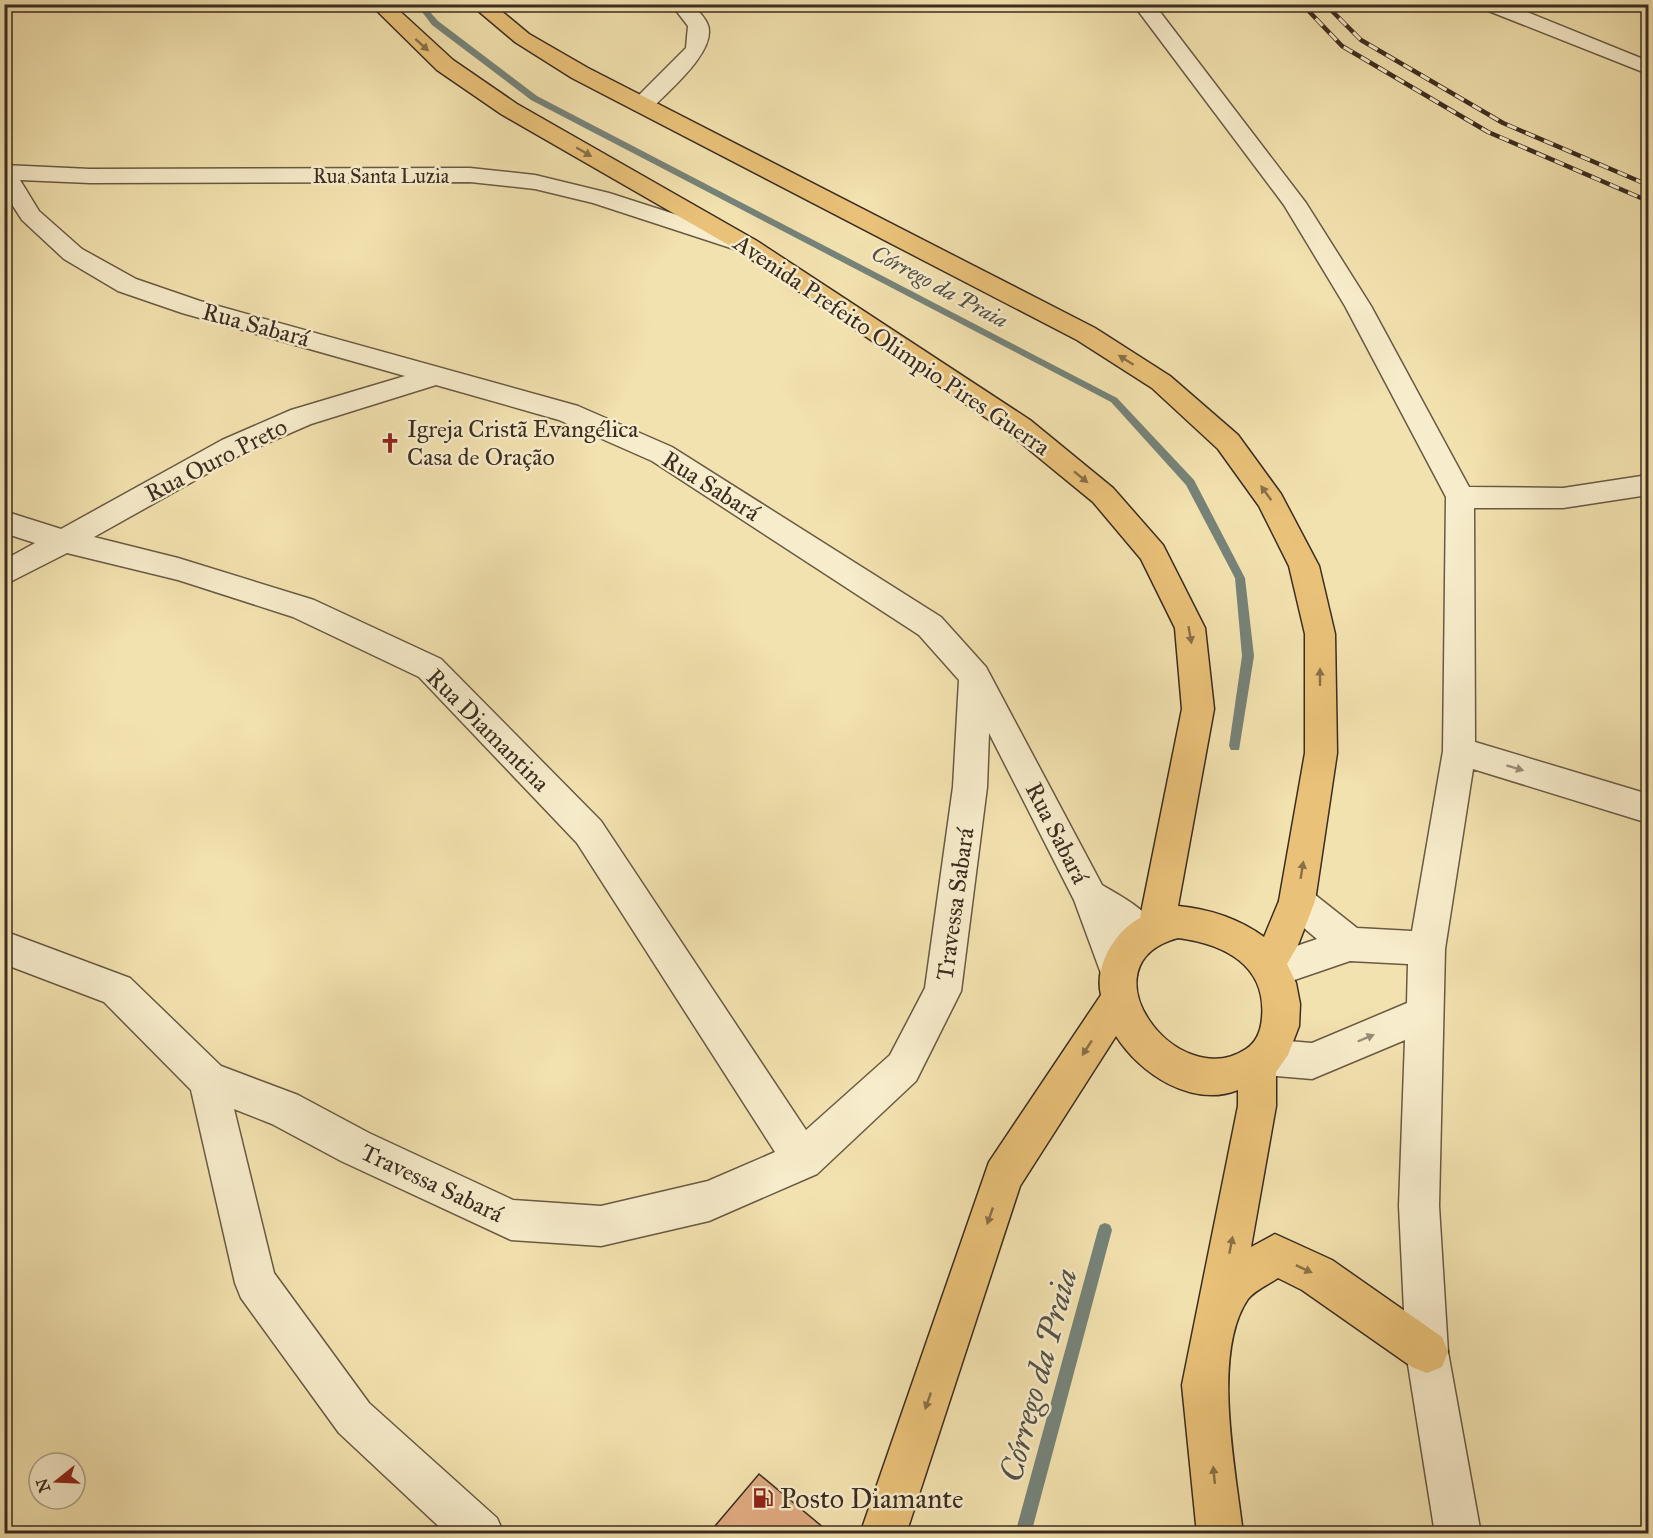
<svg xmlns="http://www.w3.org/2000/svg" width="1653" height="1538" font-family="'IM FELL Great Primer',serif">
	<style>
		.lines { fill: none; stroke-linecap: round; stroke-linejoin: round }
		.stream { fill: #768379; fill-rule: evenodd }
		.building { fill: #dfa980; stroke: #3b2d21; stroke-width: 1.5 }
		.minor-casing { stroke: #695a44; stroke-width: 3 }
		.primary-casing { stroke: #3b2d21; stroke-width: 3 }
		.minor { fill: #f7eccb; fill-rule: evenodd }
		.primary { fill: #e9c178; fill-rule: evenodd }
		.rail-casing { stroke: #3b2d21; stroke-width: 4.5 }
		.rail { stroke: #f7eccb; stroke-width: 3; stroke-dasharray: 10; stroke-linecap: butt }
		.oneway { fill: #897048 }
		.oneway2 { fill: #998c76 }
		.labels { text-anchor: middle; stroke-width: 5; stroke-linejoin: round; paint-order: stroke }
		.far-street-label { font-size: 20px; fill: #3b2d21; stroke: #f7eccb }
		.far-water-label { font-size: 22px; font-style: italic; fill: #545146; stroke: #f7eccb }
		.street-label { font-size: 24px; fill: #3b2d21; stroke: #f7eccb }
		.poi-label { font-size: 24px; fill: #3b2d21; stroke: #f7eccb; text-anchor: start }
		.near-poi-label { font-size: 28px; fill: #3b2d21; stroke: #f7eccb; text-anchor: start }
		.near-water-label { font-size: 32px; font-style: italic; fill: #545146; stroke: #f7eccb }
	</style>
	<rect width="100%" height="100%" fill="#f2e2af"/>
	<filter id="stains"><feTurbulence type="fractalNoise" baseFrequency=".00333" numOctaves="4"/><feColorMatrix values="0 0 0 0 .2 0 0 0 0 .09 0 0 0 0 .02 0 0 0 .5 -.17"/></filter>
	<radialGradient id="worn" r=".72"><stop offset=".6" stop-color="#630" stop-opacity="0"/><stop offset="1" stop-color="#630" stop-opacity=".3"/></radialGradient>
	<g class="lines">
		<path class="stream" d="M 416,4 L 423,4 L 438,21 L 537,96 L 1117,398 L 1194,480 L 1245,578 L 1254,656 L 1239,750 L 1231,750 L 1229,746 L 1242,656 L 1235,578 L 1186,485 L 1111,402 L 531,100 L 432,25 Z
			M 1105,1223 L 1110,1225 L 1112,1230 L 1031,1534 L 1015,1534 L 1098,1230 L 1100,1225 Z"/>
	</g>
	<path class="building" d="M 759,1474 L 830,1533 L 709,1533 Z"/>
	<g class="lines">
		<g class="minor-casing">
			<path id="minor" d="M 671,4 L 692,4 C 697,10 704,16 707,23 C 720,49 667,92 650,110 L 634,110 L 631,105 L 634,100 L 686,48 L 688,26 Z
				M 1133,4 L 1154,4 L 1306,203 L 1371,306 L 1469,487 L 1563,488 L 1648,475 L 1648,495 L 1563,508 L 1474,508 L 1475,742 L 1648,794 L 1648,823 L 1473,769 L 1445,949 L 1439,1206 L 1448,1352 L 1481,1534 L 1435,1534 L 1406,1352 L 1399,1206 L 1405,1040 L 1312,1079 L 1265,1075 L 1252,1070 L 1246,1057 L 1252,1044 L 1265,1039 L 1312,1043 L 1407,1003 L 1408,964 L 1350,961 L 1271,988 L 1258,983 L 1253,971 L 1258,959 L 1317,939 L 1285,912 L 1279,901 L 1285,890 L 1297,885 L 1309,890 L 1357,928 L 1412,931 L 1443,751 L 1446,497 L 1345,306 L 1284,205 Z
				M 1478,4 L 1507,4 L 1648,61 L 1648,74 L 1481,8 Z
				M 4,165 L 90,169 L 470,168 L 535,175 L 609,193 L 755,240 L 758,245 L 755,250 L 746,253 L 593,203 L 535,189 L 470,182 L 90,183 L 20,180 L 39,211 L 82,249 L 136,279 L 200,301 L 578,406 L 672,447 L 941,617 L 986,667 L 1102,885 C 1124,898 1150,911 1161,935 L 1156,947 L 1143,951 L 1125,942 L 1137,975 L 1132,987 L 1119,992 L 1106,987 L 1074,900 L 989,733 L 987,787 L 961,991 L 916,1081 L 817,1174 L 709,1221 L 601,1246 L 511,1240 L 341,1161 L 272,1124 L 234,1109 L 274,1273 L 369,1403 L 497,1518 L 504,1534 L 447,1534 L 339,1433 L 241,1298 L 235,1283 L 191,1090 L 104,1002 L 4,964 L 4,931 L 130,978 L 221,1066 L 298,1095 L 369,1133 L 513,1200 L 601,1206 L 708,1181 L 775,1152 L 577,843 L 419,677 L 293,617 L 178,580 L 67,553 L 4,585 L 4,560 L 35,543 L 4,533 L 4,511 L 61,529 L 222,440 L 291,410 L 405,376 L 182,313 L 118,291 L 64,259 L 22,220 L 4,192 ZM 436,385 L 559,420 L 652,461 L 919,635 L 959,680 L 953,787 L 925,988 L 890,1055 L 806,1130 L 601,821 L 441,659 L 314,600 L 178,558 L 94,537 L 242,454 L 311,424 Z"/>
		</g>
		<g class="primary-casing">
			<path id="primary" d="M 370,4 L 392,4 L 453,60 L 517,104 L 757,241 L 1030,420 L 1113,488 L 1163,545 L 1205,628 L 1214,709 L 1178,906 C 1209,909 1238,918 1264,937 L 1279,901 L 1305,753 L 1305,634 L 1289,566 L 1259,506 L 1218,449 L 1152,388 L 1077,340 L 572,78 L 515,42 L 470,4 L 493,4 L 529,34 L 588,68 L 1095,328 L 1170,376 L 1238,435 L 1281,494 L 1319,566 L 1335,634 L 1337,753 L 1315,901 L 1298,945 L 1287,964 L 1296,983 L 1300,1004 L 1299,1026 L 1288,1055 L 1276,1072 L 1276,1106 L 1251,1247 L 1275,1234 L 1332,1260 L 1442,1337 L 1448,1352 L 1442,1367 L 1427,1373 L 1412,1367 L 1302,1290 L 1278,1278 C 1269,1284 1254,1291 1248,1299 C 1211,1353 1236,1471 1243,1534 L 1197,1534 L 1182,1385 L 1238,1106 L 1238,1090 C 1192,1108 1140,1074 1116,1036 L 1020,1186 L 906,1534 L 860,1534 L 989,1162 L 1101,995 C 1094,966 1115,931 1140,918 L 1182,709 L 1175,628 L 1141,559 L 1093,502 L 1010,434 L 739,251 L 501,114 L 437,70 ZM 1178,938 C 1224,944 1267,965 1262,1018 C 1261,1030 1257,1042 1246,1049 C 1177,1095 1080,964 1178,938 Z"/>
		</g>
		<use href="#minor" class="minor"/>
		<use href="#primary" class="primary"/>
		<g class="rail-casing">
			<path id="rail" d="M 1302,4 L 1342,46 L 1488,132 L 1648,201
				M 1325,4 L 1361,40 L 1503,123 L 1648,185"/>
		</g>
		<use href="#rail" class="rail"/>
	</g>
	<defs><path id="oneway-solid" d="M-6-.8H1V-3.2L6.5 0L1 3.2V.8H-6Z" transform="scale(1.5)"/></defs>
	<g class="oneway">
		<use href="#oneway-solid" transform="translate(422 45) rotate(42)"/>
		<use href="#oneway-solid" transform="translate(584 152) rotate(30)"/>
		<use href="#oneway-solid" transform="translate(1126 360) rotate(-148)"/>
		<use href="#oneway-solid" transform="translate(1081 477) rotate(39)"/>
		<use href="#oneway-solid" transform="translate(1266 493) rotate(-126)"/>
		<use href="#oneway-solid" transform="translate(1190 635) rotate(80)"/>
		<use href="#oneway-solid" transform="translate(1320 677) rotate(-90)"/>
		<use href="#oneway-solid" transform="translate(1302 870) rotate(-81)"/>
		<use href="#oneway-solid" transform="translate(1087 1048) rotate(123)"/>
		<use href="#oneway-solid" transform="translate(990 1216) rotate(109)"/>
		<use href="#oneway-solid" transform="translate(1231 1245) rotate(-79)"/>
		<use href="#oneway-solid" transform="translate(1304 1269) rotate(25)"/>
		<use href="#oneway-solid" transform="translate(928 1401) rotate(109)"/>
		<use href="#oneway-solid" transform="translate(1214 1475) rotate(-96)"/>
	</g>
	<g class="oneway2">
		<use href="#oneway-solid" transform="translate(1515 768) rotate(17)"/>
		<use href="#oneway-solid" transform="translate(1366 1038) rotate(-23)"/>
	</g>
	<defs>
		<g id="church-bare" transform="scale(1.62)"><path d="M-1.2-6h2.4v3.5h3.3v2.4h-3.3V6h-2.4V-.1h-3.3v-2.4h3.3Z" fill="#8f2418" stroke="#f7eccb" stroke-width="2.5" paint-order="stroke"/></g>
		<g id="fuel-bare" transform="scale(1.62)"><path d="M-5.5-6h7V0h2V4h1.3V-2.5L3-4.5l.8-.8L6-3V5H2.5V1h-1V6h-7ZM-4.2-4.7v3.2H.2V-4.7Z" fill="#8f2418" stroke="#f7eccb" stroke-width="2.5" paint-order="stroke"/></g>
	</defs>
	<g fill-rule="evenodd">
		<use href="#church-bare" x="390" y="443"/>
		<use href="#fuel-bare" x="763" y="1498"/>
	</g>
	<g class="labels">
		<g class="far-street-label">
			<text x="381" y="183">Rua Santa Luzia</text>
		</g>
		<g class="far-water-label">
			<text transform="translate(940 286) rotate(28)" y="8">Córrego da Praia</text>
		</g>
		<g class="street-label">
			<text transform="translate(256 325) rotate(15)" y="8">Rua Sabará</text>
			<text transform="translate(892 345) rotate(34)" y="8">Avenida Prefeito Olimpio Pires Guerra</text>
			<text transform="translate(216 460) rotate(-27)" y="8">Rua Ouro Preto</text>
			<text transform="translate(711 486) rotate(32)" y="8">Rua Sabará</text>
			<text transform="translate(488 730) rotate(45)" y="8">Rua Diamantina</text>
			<text transform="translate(1057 833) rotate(63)" y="8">Rua Sabará</text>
			<text transform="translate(955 904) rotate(-82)" y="8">Travessa Sabará</text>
			<text transform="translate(432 1183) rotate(25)" y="8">Travessa Sabará</text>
		</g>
		<g class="poi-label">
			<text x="407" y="437">Igreja Cristã Evangélica<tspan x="407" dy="28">Casa de Oração</tspan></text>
		</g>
		<g class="near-poi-label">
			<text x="780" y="1508">Posto Diamante</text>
		</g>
		<g class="near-water-label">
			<text transform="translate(1038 1375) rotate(-75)" y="11">Córrego da Praia</text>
		</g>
	</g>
	<rect width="1653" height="1538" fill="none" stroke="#f2e2af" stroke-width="24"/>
	<rect x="6" y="6" width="1641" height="1526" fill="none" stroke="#3b2d21" stroke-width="3"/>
	<rect x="12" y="12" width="1629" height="1514" fill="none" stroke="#3b2d21" stroke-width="1.5"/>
	<g transform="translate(57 1481) rotate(252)"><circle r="28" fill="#f7eccb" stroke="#aca087" stroke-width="1.5"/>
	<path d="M0-4.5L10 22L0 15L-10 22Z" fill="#8f2418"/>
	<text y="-9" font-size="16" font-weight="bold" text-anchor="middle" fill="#3b2d21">N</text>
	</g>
	<rect width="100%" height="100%" filter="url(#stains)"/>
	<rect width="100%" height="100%" fill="url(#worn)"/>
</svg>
